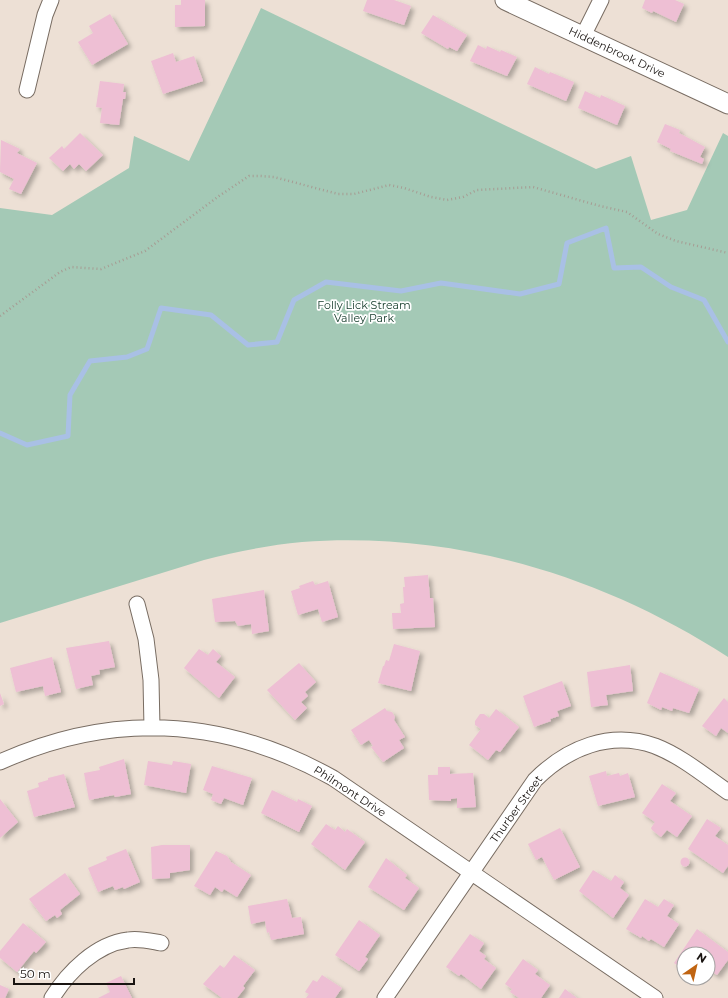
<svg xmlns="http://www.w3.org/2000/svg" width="728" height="998" font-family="Montserrat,sans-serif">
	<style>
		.green { fill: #a4c9b6 }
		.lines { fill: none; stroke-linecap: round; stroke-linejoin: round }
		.stream { stroke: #a9c0e5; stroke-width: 5 }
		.building { fill: #eebfd4; filter: url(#shadow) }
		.minor-casing { stroke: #786c62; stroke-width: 17 }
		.tertiary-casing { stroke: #786c62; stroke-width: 21 }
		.path { stroke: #a69c93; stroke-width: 2.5; stroke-dasharray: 1 3; stroke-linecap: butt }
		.minor { stroke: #fff; stroke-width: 15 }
		.tertiary { stroke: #fff; stroke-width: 19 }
		.labels { text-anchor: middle; stroke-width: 3.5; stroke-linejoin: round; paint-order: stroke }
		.street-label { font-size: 11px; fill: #191411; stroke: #fff }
		.park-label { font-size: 11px; fill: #123928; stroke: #fff }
	</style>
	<defs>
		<filter id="shadow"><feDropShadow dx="3.5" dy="3.5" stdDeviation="2" flood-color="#0004"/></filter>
	</defs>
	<rect width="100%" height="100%" fill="#ede0d5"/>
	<path class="green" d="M 261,8 L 596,169 L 631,156 L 651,220 L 687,210 L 723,133 L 728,136 L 728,657 C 601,575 454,531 302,542 C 269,545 236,552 204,560 L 0,623 L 0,208 L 52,215 L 129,168 L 134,136 L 189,161 Z"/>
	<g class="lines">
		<path class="stream" d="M 0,433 L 27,445 L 68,436 L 70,395 L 90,361 L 127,357 L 147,349 L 161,308 L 211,315 L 248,345 L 277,342 L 294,300 L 326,282 L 401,291 L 441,283 L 520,294 L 559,284 L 567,243 L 606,228 L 614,268 L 641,267 L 671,287 L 704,300 L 728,342"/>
	</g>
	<path class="building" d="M 181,0 L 205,0 L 205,26 L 175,27 L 175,5 L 181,5 Z
		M 367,0 L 394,0 L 411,6 L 404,25 L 363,11 Z
		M 645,0 L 675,0 L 684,4 L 676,22 L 653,11 L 652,13 L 642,8 Z
		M 110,14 L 128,44 L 92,65 L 78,42 L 93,33 L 89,26 Z
		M 433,15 L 467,35 L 457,51 L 449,47 L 448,49 L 421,33 Z
		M 478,45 L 486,49 L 487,46 L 500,52 L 501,50 L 517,57 L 507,76 L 470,61 Z
		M 173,53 L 176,62 L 194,56 L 203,81 L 163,94 L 151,61 Z
		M 535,67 L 549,74 L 550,72 L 574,82 L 566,101 L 527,84 Z
		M 100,81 L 124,84 L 123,92 L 126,92 L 125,99 L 123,99 L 119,125 L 100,123 L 102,108 L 96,107 Z
		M 585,91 L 600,98 L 601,95 L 625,106 L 617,125 L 578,108 Z
		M 665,124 L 680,130 L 679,133 L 705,147 L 700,157 L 704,159 L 702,164 L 670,151 L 671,149 L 657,142 Z
		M 80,133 L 103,155 L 86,171 L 79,164 L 74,169 L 70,164 L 63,171 L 49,158 L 62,146 L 64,149 Z
		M 1,140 L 20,149 L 17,153 L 37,163 L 21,194 L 9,189 L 14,179 L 0,172 Z
		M 428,575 L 430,598 L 433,598 L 435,627 L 393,629 L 392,613 L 401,613 L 400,604 L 404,603 L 403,587 L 405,587 L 404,577 Z
		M 313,581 L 315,585 L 328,581 L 338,617 L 322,622 L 318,609 L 298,615 L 291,591 L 300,588 L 299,586 Z
		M 264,590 L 269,631 L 252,634 L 251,624 L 238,626 L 235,621 L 215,622 L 212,599 Z
		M 109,641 L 115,667 L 99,670 L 100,674 L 91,676 L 93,685 L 76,689 L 66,648 Z
		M 394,644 L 420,651 L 411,691 L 378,683 L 383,666 L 384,666 L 386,660 L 389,661 Z
		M 199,649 L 208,655 L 213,649 L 221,656 L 216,662 L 235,677 L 219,698 L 184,668 Z
		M 52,657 L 61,692 L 45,696 L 43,686 L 16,692 L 10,668 Z
		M 299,663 L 316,682 L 305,692 L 308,696 L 301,702 L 307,708 L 295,720 L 267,690 Z
		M 630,665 L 633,691 L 606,695 L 608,705 L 591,707 L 587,672 Z
		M 660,672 L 699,689 L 689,713 L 673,708 L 672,711 L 662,707 L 661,710 L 647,703 Z
		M 562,681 L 571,706 L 557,711 L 559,716 L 550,719 L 551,721 L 534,727 L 523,696 Z
		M 0,693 L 4,704 L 0,706 Z
		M 724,698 L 728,702 L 728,733 L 721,728 L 716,736 L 702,726 Z
		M 385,708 L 387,711 L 392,712 L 395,717 L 394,720 L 405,737 L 399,740 L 404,748 L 383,762 L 371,747 L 373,746 L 369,740 L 361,745 L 351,730 Z
		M 496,709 L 519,727 L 500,752 L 496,750 L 488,760 L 469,745 L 481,729 L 475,725 L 475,721 L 480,714 L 484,714 L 489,718 Z
		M 124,759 L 131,794 L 115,797 L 114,795 L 89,800 L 84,773 L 100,770 L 99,767 Z
		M 148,761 L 172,765 L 173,761 L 191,764 L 186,793 L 144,785 Z
		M 212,766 L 252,778 L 243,805 L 224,798 L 221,804 L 211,800 L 213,794 L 203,790 Z
		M 438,767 L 450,767 L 450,774 L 473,773 L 476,807 L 457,808 L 457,798 L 451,799 L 451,801 L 429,800 L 428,775 L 438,775 Z
		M 606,771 L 607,776 L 619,773 L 620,776 L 628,773 L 635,797 L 598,806 L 589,776 Z
		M 64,774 L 75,807 L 34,817 L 27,791 L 39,787 L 38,783 L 48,780 L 48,778 Z
		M 662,784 L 676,793 L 670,801 L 692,816 L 677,837 L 667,830 L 661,837 L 652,830 L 651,828 L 655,822 L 642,813 Z
		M 272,790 L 297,802 L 298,799 L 312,806 L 299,832 L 261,813 Z
		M 0,799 L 18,822 L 0,838 Z
		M 707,819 L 721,828 L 715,836 L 728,845 L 728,866 L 723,873 L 688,849 Z
		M 326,824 L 335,830 L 338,826 L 345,832 L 347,829 L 365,842 L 345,870 L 311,844 Z
		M 560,828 L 580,867 L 554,880 L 542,857 L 536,860 L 528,844 Z
		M 162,845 L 190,845 L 190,870 L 170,873 L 170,878 L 152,879 L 151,847 Z
		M 126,849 L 140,882 L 124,889 L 123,887 L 115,890 L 113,886 L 98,892 L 88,868 L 107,860 L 106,857 Z
		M 216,851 L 227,856 L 231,862 L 251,875 L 237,897 L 224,889 L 222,892 L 215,887 L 210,895 L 194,886 Z
		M680.5 862a4.5 4.5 0 1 1 9 0a4.5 4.5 0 1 1-9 0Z
		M 386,858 L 407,875 L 405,878 L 419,888 L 404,910 L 368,887 Z
		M 593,870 L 611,881 L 615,875 L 624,882 L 620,888 L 629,895 L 613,918 L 579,891 Z
		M 65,873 L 80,894 L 60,910 L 62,914 L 57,918 L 55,915 L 46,921 L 29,899 Z
		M 287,899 L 292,918 L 301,917 L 304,934 L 271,940 L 269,932 L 267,933 L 265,921 L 251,924 L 248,906 Z
		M 645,899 L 658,907 L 664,899 L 674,905 L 667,916 L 679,924 L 664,947 L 651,939 L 649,941 L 642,936 L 641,938 L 626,929 Z
		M 359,920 L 380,935 L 365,957 L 368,959 L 359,971 L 335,955 Z
		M 23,923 L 46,942 L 36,953 L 34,951 L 17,972 L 0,958 L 0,951 Z
		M 697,929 L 728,952 L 728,960 L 717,975 L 708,969 L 708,954 L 684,954 L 684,970 L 674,963 Z
		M 470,934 L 484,943 L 479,951 L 486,956 L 484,959 L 496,968 L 481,989 L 461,974 L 459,976 L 446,967 Z
		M 234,955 L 255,970 L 243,986 L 245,988 L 237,998 L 222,998 L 203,984 L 220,965 L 224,968 Z
		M 523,959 L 538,970 L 535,974 L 550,985 L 541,998 L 519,998 L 510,992 L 512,989 L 505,984 Z
		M 322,975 L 342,988 L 335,998 L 306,998 L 309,994 L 305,992 L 313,980 L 317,982 Z
		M 121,976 L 132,998 L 98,998 L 110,992 L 106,983 Z
		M 0,985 L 9,989 L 5,998 L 0,998 Z
		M 565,989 L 577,998 L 559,998 Z"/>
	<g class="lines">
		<g class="minor-casing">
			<path id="minor" d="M 583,36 L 601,0
				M 27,90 L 45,15 L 51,0
				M 137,604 L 146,639 L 151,680 L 152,728
				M 0,762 C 113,711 225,718 333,778 L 655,998
				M 52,998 C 68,972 96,944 128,940 C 139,938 150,941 161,943
				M 385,998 L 535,780 C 567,748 610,730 655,746 C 681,756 705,776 728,792"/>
		</g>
		<g class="tertiary-casing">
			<path id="tertiary" d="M 505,0 L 728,104"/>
		</g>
		<path class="path" d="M 0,316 L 60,272 L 71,267 L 101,269 L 145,251 L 219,196 L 249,176 L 260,176 L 274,177 L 338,194 L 354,194 L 389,185 L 404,188 L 431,197 L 447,200 L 463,197 L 477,190 L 533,187 L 600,206 L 627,212 L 658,234 L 676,241 L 728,253"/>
		<use href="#minor" class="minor"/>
		<use href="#tertiary" class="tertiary"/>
	</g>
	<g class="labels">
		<g class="street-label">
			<text transform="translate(617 52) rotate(25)" y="4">Hiddenbrook Drive</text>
			<text transform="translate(350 791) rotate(33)" y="4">Philmont Drive</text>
			<text transform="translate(516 809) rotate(-54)" y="4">Thurber Street</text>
		</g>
		<g class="park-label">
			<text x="364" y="309">Folly Lick Stream<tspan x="364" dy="13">Valley Park</tspan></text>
		</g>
	</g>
	<g transform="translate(696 966) rotate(34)"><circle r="19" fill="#ffffff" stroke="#a3a1a0"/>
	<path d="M0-3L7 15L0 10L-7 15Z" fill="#c06411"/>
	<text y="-6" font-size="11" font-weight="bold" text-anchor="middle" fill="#191411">N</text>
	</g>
	<path d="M14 978v6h120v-6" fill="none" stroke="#191411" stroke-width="2"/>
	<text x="20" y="978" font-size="12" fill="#191411" stroke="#ffffff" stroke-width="3" paint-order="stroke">50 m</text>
</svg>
